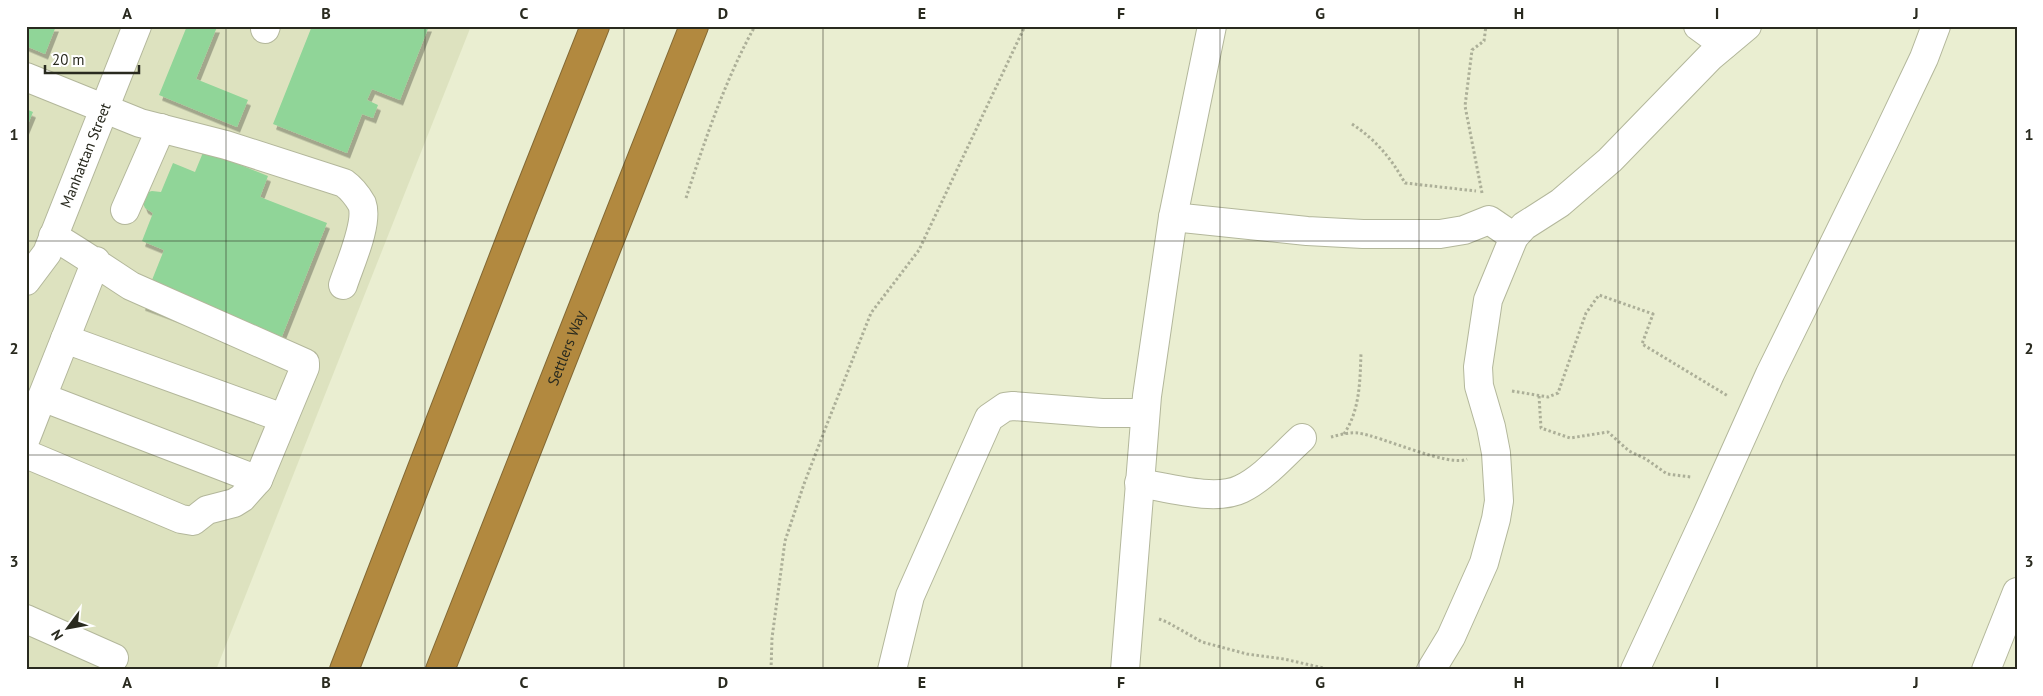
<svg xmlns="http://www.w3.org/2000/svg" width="2043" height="696" font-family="'PT Sans',sans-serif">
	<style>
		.built { fill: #dde2bf }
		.building { fill: #90d598; filter: url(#shadow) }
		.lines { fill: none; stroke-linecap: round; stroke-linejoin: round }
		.minor-casing { stroke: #b3b79b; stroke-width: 30 }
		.highway-casing { stroke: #826834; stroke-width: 30 }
		.path { stroke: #acaf98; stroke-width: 3; stroke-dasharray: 2.5 2.5; stroke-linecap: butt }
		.minor { stroke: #fff; stroke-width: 28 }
		.highway { stroke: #b2893f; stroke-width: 28 }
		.grid { fill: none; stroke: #292a1f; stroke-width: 1; stroke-opacity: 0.55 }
		.labels { text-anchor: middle; stroke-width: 4; stroke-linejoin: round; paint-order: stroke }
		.street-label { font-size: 15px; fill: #292a1f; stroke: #fff }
		.neatline { fill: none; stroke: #292a1f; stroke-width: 2 }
		.grid-label { font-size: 16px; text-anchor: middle; font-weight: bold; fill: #292a1f }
	</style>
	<defs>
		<filter id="shadow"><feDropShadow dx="3" dy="5.5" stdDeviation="0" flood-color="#0004"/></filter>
	</defs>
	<rect width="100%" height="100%" fill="#eaeed1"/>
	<path class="built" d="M 26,26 L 471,26 L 216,670 L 26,670 Z"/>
	<path class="building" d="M 26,26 L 56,26 L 45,54 L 26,46 Z
		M 187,26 L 217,27 L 196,79 L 248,100 L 237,127 L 159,95 Z
		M 312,26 L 429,26 L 400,100 L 372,89 L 367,100 L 378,105 L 373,118 L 362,114 L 347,153 L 273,124 Z
		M 26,109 L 33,112 L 26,129 Z
		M 204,150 L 268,176 L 260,197 L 327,223 L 275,354 L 142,305 L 164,250 L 142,241 L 153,213 L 145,208 L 142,201 L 148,192 L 152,191 L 161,192 L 173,163 L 195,172 Z"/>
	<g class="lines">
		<g class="minor-casing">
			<g id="minor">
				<path d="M 1698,26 L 1724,45"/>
				<path d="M 265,29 L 266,26"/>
				<path d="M 26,77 L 140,123 L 226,145 L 344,183 C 351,188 358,197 362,204 C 369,223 349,266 343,285"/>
				<path d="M 125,210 L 161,128"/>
				<path d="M 1173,217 L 1307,231 L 1363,234 L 1440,234 L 1464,230 L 1489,220 L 1514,237"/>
				<path d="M 53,236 C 80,252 105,269 131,286 L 305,363 L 305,367 L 258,480 L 42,397 L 96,261"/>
				<path id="s1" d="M 26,281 L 47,253 L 137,26"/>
				<path d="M 65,339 L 283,418"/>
				<path d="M 26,438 L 42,397"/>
				<path d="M 26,454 L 181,519 L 193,521 L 207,510 L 234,503 L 242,498 L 258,480"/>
				<path d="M 1139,483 C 1166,487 1215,502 1241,489 C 1264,478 1283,455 1302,438"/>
				<path d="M 26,619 L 114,658"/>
				<path d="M 892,670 L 910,596 L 989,418 L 1005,407 L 1013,406 L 1102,413 L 1144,413"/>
				<path d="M 1125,670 L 1147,396 L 1173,217 L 1212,26"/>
				<path d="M 1431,670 L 1451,637 L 1484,563 L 1496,519 L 1499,501 L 1496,453 L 1491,427 L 1479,386 L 1478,367 L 1488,300 L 1514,237 L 1524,226 L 1560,203 L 1610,160 L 1710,57 L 1747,26"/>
				<path d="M 1635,670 L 1705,519 L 1770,374 L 1884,142 L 1924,58 L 1936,26"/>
				<path d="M 1986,670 L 2017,592"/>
			</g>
		</g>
		<g class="highway-casing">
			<g id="highway">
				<path d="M 344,670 L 522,210 L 595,26"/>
				<path id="s2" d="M 440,670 L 694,26"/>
			</g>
		</g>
		<path class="path" d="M 1352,124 C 1376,140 1391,158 1405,183 L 1476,191
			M 1482,193 L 1465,106 L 1472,50 L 1484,41 L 1486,26
			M 686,198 C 705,140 725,80 755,26
			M 1512,391 L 1548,397 L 1558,393 L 1586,313 L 1599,295 L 1653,314 L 1642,344 L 1728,396
			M 1539,396 L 1541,428 L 1570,438 L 1608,432 L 1629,451 L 1646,459 L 1667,474 L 1691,477
			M 1344,434 C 1360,410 1360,381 1361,353
			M 1331,437 C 1339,435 1349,432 1358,433 C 1381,436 1450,468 1467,459
			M 1159,619 L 1167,622 L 1202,642 L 1247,654 L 1284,659 L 1332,670
			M 771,670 L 772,638 L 785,541 L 804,484 L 829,419 L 871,313 L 919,250 L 1025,26"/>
		<use href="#minor" class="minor"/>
		<use href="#highway" class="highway"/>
	</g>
	<path class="grid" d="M 226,26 L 226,670M 425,26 L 425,670M 624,26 L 624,670M 823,26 L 823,670M 1022,26 L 1022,670M 1220,26 L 1220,670M 1419,26 L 1419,670M 1618,26 L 1618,670M 1817,26 L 1817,670M 26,241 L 2017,241M 26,455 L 2017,455"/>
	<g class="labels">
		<g class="street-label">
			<text dy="5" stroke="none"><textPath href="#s1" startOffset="140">Manhattan Street</textPath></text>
			<text dy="5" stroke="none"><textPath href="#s2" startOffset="346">Settlers Way</textPath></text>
		</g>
	</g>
	<rect width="2043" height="696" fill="none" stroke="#ffffff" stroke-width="55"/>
	<g transform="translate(68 628) rotate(238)" stroke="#ffffff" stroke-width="4" paint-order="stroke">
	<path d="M0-4L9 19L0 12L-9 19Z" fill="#292a1f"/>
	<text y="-8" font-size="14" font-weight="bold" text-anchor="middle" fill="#292a1f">N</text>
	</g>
	<path d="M45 65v8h94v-8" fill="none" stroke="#292a1f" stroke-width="2.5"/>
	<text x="52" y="65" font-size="15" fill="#292a1f" stroke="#ffffff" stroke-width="4" paint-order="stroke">20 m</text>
	<rect x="28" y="28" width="1988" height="640" class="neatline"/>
	<g class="grid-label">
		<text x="127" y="19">A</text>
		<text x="326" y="19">B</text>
		<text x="524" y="19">C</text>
		<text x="723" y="19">D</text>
		<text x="922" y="19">E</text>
		<text x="1121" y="19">F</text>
		<text x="1320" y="19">G</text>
		<text x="1519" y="19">H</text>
		<text x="1717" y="19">I</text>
		<text x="1916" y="19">J</text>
		<text x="14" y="140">1</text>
		<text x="2029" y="140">1</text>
		<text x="14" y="354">2</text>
		<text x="2029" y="354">2</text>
		<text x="14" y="567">3</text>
		<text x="2029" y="567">3</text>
		<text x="127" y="688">A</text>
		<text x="326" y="688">B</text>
		<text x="524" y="688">C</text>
		<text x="723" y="688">D</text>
		<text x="922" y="688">E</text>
		<text x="1121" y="688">F</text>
		<text x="1320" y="688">G</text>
		<text x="1519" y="688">H</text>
		<text x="1717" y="688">I</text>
		<text x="1916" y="688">J</text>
	</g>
</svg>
